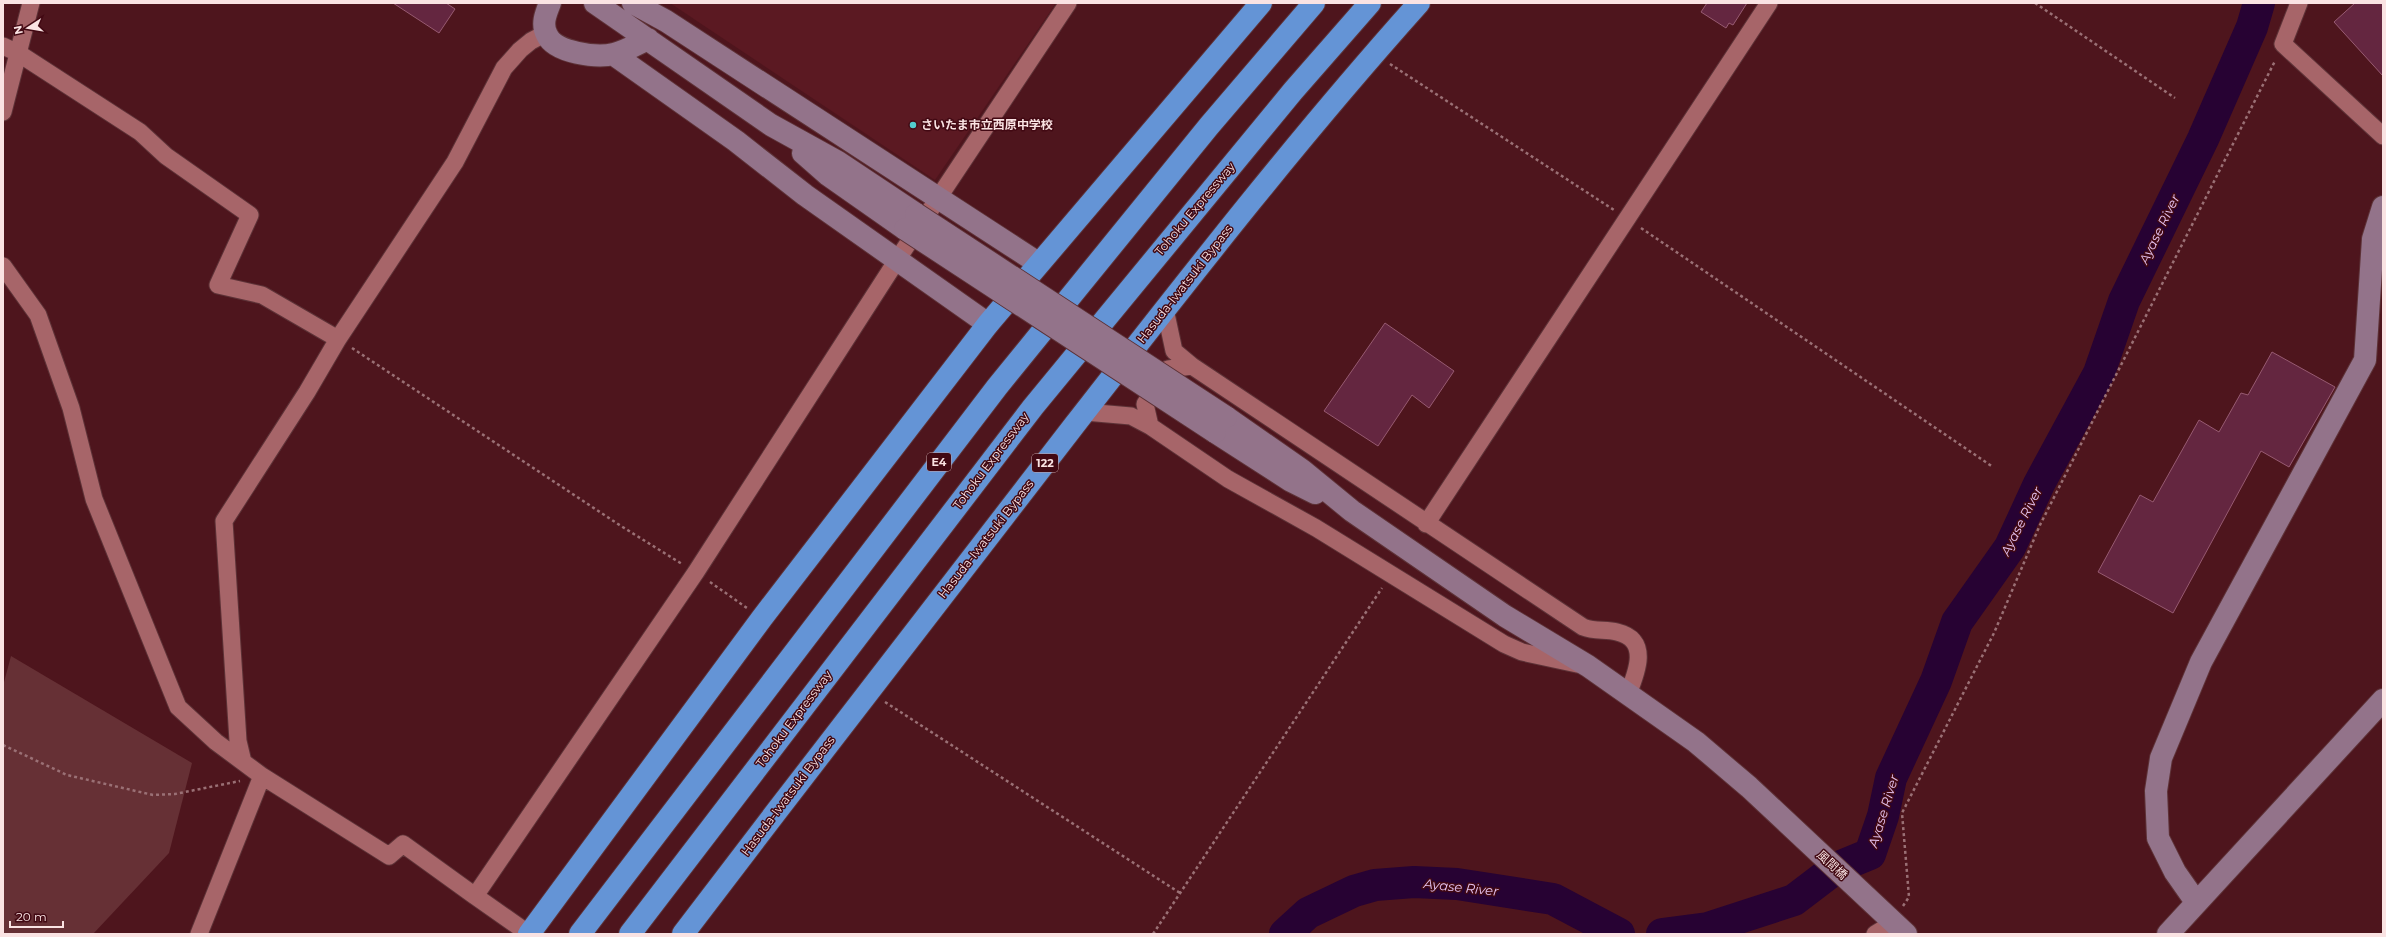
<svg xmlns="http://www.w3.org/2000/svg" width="2386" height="937" font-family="Montserrat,'Noto Sans JP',sans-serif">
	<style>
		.built { fill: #5b1922 }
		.green { fill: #663035 }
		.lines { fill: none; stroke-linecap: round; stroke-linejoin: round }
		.river { stroke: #270233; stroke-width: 32 }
		.building { fill: #642640; stroke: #975a71 }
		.street-casing { stroke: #5d3237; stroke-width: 19 }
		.secondary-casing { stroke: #5d3237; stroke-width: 24 }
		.highway-casing { stroke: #5d3237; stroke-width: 24 }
		.path { stroke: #9a7075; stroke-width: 2.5; stroke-dasharray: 3 3; stroke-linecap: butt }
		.street { stroke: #a76569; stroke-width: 17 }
		.secondary { stroke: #93738a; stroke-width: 22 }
		.highway { stroke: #6494d6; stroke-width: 22 }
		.secondary-bridge-casing { stroke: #5d3237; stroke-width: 24; stroke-linecap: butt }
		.secondary-bridge { stroke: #93738a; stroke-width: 22 }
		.poi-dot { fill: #52cdce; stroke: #420913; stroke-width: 1.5 }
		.labels { text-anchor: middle; stroke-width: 3; stroke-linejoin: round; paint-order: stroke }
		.shield { fill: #420913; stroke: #c3a2a5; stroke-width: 1 }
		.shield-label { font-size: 11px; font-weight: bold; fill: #fae3e3 }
		.poi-label { font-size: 12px; font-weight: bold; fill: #fae3e3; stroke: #420913; text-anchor: start }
		.street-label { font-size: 12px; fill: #fae3e3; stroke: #420913 }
		.water-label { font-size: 13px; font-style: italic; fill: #e6c4f4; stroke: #420913 }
	</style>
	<rect width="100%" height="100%" fill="#4e151d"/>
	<path class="built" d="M 670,3 L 1056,3 L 935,180 Z"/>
	<path class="green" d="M 11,656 L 192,763 L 169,853 L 93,934 L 3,934 L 3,686 Z"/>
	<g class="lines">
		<path class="river" d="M 1285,934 L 1308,913 L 1354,891 L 1375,885 L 1414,882 L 1457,884 L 1553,899 L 1619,934
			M 1662,934 L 1708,928 L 1794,900 L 1836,868 L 1870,854 L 1883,816 L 1891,778 L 1936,681 L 1957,622 L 2010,547 L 2039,484 L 2099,373 L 2124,301 L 2203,139 L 2252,27 L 2259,3"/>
	</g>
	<path class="building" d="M 393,3 L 446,3 L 455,9 L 439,33 Z
		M 1707,3 L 1747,3 L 1733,25 L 1729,23 L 1726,28 L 1701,12 Z
		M 2355,3 L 2383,3 L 2383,76 L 2334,22 Z
		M 1385,323 L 1454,371 L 1429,408 L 1412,395 L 1378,446 L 1324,411 Z
		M 2272,352 L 2335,387 L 2289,467 L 2261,451 L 2173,613 L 2098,572 L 2140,495 L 2153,502 L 2199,420 L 2219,432 L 2241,393 L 2248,395 Z"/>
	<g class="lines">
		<g class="street-casing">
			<path id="street" d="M 2299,3 L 2283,44 L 2383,136
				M 3,46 L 18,53 L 140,132 L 166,156 L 250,215 L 218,285 L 262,295 L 338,339
				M 3,112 L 31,3
				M 3,266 L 38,315 L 71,408 L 94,499 L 178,707 L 216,742 L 262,776 L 389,856 L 403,844 L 475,896 L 696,572 L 897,260 L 1068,3
				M 1165,309 L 1174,351 L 1192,366
				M 1085,412 L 1131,416 L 1150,426
				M 1426,524 L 1769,3
				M 1577,664 L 1522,652 L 1504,644 L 1316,528 L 1228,479 L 1150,426 L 1145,404 L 1168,369 L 1192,366 L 1583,627 C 1595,632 1605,629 1617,632 C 1650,640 1637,672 1628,694
				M 243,762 L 238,741 L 224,521 L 307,392 L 338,339 L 455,162 L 504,68 L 520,50 L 531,41 L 546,33
				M 475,896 L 529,934
				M 199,934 L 262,776
				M 1875,934 L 1893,923"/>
		</g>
		<g class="secondary-casing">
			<path id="secondary" d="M 550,3 C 546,13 541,24 547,35 C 555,53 597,58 614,54 C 626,51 637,44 648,39
				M 595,3 L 771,125 L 838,162 L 916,214
				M 633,3 L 666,21 L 1038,263
				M 613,54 L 736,141 L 805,195 L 988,324
				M 803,153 L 828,175 L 905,229
				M 1226,417 L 1302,470 L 1352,511 L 1505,616 L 1588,666 L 1696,742 L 1749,787 L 1906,934
				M 1215,432 L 1291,481 L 1315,493
				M 2196,902 L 2175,872 L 2158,838 L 2156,791 L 2161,758 L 2201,662 L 2365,360 L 2373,239 L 2383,207
				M 2168,934 L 2383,700"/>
		</g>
		<g class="highway-casing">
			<path id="highway" d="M 529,934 L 762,618 L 988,324 L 1261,3
				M 580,934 L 997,387 L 1209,126 L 1314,3
				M 630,934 L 1033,407 L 1293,91 L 1370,3
				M 683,934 C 813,763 944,593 1076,423 C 1187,281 1298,138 1419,3"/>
		</g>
		<path class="path" d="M 2035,3 L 2175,98
			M 1390,64 L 1614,210
			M 1641,228 L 1993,467
			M 352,348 L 621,526 L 682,564
			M 710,582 L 747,608
			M 885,702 L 1180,893
			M 3,745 L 67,775 L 153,795 L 175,794 L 240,781
			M 1903,906 L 1909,897 L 1902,813 L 1994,633 L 2040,525 L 2275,61
			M 1153,934 L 1382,588"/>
		<use href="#street" class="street"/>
		<use href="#secondary" class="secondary"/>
		<use href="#highway" class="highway"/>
		<g class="secondary-bridge-casing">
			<path id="secondary-bridge" d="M 916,214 L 1226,417
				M 905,229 L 1215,432"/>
		</g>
		<use href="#secondary-bridge" class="secondary-bridge"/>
	</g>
	<circle class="poi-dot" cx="913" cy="125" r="4"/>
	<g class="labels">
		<g class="shield">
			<rect x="927" y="453" width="24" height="18" rx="3"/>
			<rect x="1032" y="454" width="26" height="18" rx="3"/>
		</g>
		<g class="shield-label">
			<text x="939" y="466">E4</text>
			<text x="1045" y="467">122</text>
		</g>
		<g class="poi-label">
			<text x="921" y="129">さいたま市立西原中学校</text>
		</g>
		<g class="street-label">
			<text transform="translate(1195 209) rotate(-50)" y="4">Tohoku Expressway</text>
			<text transform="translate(1185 284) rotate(-52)" y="4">Hasuda-Iwatsuki Bypass</text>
			<text transform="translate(991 461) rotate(-53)" y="4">Tohoku Expressway</text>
			<text transform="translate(986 539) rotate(-52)" y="4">Hasuda-Iwatsuki Bypass</text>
			<text transform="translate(794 719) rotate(-53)" y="4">Tohoku Expressway</text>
			<text transform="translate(788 796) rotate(-53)" y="4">Hasuda-Iwatsuki Bypass</text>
			<text transform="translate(1832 865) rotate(43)" y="4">風間橋</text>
		</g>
		<g class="water-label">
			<text transform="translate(2159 229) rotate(-64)" y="5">Ayase River</text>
			<text transform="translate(2021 521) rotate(-63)" y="5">Ayase River</text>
			<text transform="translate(1883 811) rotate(-73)" y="5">Ayase River</text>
			<text transform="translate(1461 887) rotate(6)" y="5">Ayase River</text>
		</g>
	</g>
	<rect width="2386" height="937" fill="none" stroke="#fae3e3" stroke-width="8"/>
	<g transform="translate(28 28) rotate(258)" stroke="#420913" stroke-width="3" paint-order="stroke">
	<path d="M0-3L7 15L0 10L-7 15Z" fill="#fae3e3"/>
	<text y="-6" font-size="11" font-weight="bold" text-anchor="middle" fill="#fae3e3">N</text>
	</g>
	<path d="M10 921v6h53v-6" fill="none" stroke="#fae3e3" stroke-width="2"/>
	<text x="16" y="921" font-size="12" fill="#fae3e3" stroke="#420913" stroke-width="3" paint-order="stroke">20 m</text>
</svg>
